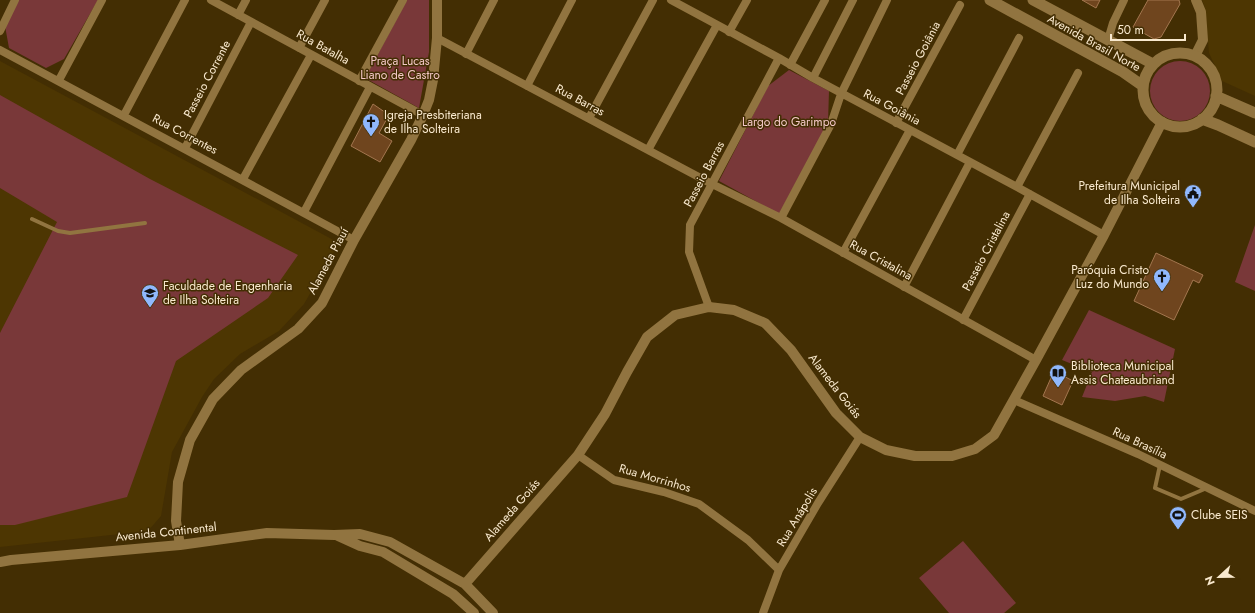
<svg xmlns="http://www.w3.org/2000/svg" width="1255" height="613" font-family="Jost,sans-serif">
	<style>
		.built { fill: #4d3602 }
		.green { fill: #793839 }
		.building { fill: #6f451e; stroke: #a3764f }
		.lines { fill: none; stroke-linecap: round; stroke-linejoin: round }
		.service { stroke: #917440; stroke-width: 4 }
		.minor { stroke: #917440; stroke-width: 8 }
		.tertiary { stroke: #917440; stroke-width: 10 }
		.secondary { stroke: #917440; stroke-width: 11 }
		.labels { text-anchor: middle; stroke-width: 3; stroke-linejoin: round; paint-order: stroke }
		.street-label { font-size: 12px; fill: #f9e9ce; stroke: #432e03 }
		.park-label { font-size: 12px; fill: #f3c7c6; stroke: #432e03 }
		.poi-label { font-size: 12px; fill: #f9e9ce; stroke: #432e03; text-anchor: start }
	</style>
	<rect width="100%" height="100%" fill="#432e03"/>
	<path class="built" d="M 1202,0 L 1255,0 L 1255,96 L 1222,81 L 1209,53 L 1205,8 Z
		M 0,61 L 339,243 L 304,304 L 279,331 L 240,354 L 214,379 L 202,397 L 172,452 L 161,516 L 148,531 L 0,547 Z"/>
	<path class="green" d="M 18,0 L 98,0 L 64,59 L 46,68 L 9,48 L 5,26 Z
		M 407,0 L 429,0 L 429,52 L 419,108 L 365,78 Z
		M1150 91a30 30 0 1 1 60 0a30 30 0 1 1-60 0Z
		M 789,70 L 829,91 L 828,123 L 779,214 L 719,181 L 768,86 Z
		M 0,95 L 150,179 L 298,255 L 268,298 L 176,361 L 127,497 L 15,525 L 0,525 L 0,333 L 57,222 L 0,188 Z
		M 1255,225 L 1255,291 L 1235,282 Z
		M 1089,310 L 1175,349 L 1164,402 L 1145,396 L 1115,401 L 1082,397 L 1092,372 L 1062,360 Z
		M 963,541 L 1016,603 L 1004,613 L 949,613 L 919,578 Z"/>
	<path class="building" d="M 1082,0 L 1100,0 L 1096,8 Z
		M 1148,0 L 1179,0 L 1180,4 L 1161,37 L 1154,39 L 1133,27 Z
		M 373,104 L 389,115 L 379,133 L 392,141 L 380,162 L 351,146 Z
		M 1156,253 L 1203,275 L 1199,283 L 1193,280 L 1174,320 L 1134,301 Z
		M 1054,371 L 1073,381 L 1062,405 L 1043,396 Z"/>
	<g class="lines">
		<path class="service" d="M 32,219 L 58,231 L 70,233 L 145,223
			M 1160,465 L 1155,488 L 1181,499 L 1207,488"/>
		<path class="minor" d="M 211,0 L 423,115
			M 671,0 L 779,58 L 813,78 L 1017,187 L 1104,235
			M 238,15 L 246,0
			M 0,31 L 15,0
			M 729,32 L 747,0
			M 437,38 L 712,184 L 781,218 L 1036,360
			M 1108,40 L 1113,23 L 1124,0
			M 299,48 L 325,0
			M 0,50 L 354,240
			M 466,54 L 494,0
			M 790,65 L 825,0
			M 813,78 L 853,0
			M 59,80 L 102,0
			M 359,81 L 403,0
			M 527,86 L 572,0
			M 124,115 L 185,0
			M 589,118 L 653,0
			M 896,123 L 960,5
			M 185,148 L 251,22
			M 648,150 L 717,25
			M 957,155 L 1019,38
			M 243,179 L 311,55
			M 1017,187 L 1078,73
			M 304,212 L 370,87
			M 781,218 L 831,124 L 841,94 L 887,0
			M 843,253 L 910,130
			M 904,287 L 970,162
			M 709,307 L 689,252 L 690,225 L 779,58
			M 963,320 L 1030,194
			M 1014,400 L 1138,454 L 1255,511
			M 578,455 L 614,480 L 664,492 L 699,504 L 748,540 L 779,570
			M 763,613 L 779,570 L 818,503 L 860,437"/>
		<path class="tertiary" d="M 1195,56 L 1203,40 L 1201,12 L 1196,0
			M 338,536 L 360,546 L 383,552 L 453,594 L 474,613
			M 180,545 L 176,521 L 178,482 L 190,440 L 213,399 L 241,370 L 298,329 L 322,303 L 354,240 L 411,140 L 423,115 L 429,100 L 433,80 L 437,38 L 437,0
			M 0,562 L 11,560 L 180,545 L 267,533 L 334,535 L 360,534 L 390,542 L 465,584 L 493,613
			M 465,584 L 578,455 L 605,414 L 627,372 L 647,337 L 675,315 L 709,307 L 734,310 L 765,323 L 791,350 L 836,413 L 860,437 L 886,450 L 915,456 L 952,456 L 975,449 L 994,435 L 1036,360 L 1104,235 L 1162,122"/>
		<path class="secondary" d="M 990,0 L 1123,72 L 1143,86
			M 1033,0 L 1153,64
			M1143 90a37 37 0 1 1 74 0a37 37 0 1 1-74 0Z
			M 1216,96 L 1255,113
			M 1202,119 L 1218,125 L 1255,142"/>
	</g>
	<defs>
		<g id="church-pin" transform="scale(0.9)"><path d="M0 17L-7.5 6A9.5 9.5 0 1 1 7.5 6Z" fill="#90b8fd" stroke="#432e03"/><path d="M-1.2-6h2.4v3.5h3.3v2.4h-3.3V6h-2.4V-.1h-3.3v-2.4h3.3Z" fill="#111"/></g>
		<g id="civic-pin" transform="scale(0.9)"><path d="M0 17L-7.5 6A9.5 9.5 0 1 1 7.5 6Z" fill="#90b8fd" stroke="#432e03"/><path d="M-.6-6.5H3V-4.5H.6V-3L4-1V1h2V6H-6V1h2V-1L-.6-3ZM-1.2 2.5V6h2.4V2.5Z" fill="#111"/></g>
		<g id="university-pin" transform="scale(0.9)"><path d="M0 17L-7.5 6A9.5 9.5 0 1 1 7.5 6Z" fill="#90b8fd" stroke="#432e03"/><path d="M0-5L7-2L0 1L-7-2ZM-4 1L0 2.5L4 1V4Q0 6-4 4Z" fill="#111"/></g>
		<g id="library-pin" transform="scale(0.9)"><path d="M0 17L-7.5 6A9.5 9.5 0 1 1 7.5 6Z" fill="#90b8fd" stroke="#432e03"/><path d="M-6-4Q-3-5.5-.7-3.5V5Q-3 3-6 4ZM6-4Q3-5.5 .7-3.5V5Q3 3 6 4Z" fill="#111"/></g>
		<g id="stadium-pin" transform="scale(0.9)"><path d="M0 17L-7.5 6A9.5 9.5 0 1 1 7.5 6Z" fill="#90b8fd" stroke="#432e03"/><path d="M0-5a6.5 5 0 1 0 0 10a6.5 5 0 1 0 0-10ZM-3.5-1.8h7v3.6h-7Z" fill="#111"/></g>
	</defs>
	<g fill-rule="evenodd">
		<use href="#church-pin" x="371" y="122"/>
		<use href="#civic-pin" x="1193" y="193"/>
		<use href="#church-pin" x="1162" y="277"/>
		<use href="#university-pin" x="150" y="293"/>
		<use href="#library-pin" x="1058" y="373"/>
		<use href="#stadium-pin" x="1178" y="515"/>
	</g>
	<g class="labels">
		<g class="street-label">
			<text transform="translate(1094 43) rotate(29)" y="4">Avenida Brasil Norte</text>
			<text transform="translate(323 47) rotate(29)" y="4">Rua Batalha</text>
			<text transform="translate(918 58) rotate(-62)" y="4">Passeio Goiânia</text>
			<text transform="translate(207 79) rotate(-62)" y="4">Passeio Corrente</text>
			<text transform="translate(580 100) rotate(28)" y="4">Rua Barras</text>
			<text transform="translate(892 107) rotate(28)" y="4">Rua Goiânia</text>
			<text transform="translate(185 134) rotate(28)" y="4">Rua Correntes</text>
			<text transform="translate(704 174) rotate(-62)" y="4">Passeio Barras</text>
			<text transform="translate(986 251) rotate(-62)" y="4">Passeio Cristalina</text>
			<text transform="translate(881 260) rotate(29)" y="4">Rua Cristalina</text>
			<text transform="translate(328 261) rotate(-62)" y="4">Alameda Piauí</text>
			<text transform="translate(835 386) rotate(52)" y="4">Alameda Goiás</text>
			<text transform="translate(1140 443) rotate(25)" y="4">Rua Brasília</text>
			<text transform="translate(655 478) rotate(16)" y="4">Rua Morrinhos</text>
			<text transform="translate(512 510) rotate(-49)" y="4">Alameda Goiás</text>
			<text transform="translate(797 517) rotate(-59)" y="4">Rua Anápolis</text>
			<text transform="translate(166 532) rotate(-6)" y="4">Avenida Continental</text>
		</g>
		<g class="park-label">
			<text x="400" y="65">Praça Lucas<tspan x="400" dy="14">Liano de Castro</tspan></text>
			<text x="789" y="126">Largo do Garimpo</text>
		</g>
		<g class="poi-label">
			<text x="384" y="119">Igreja Presbiteriana<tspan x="384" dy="14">de Ilha Solteira</tspan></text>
			<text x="1180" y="190" text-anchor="end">Prefeitura Municipal<tspan x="1180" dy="14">de Ilha Solteira</tspan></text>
			<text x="1149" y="274" text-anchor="end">Paróquia Cristo<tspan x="1149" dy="14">Luz do Mundo</tspan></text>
			<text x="163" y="290">Faculdade de Engenharia<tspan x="163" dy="14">de Ilha Solteira</tspan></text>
			<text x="1071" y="370">Biblioteca Municipal<tspan x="1071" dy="14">Assis Chateaubriand</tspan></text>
			<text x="1191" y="519">Clube SEIS</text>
		</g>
	</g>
	<g transform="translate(1219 577) rotate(248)" stroke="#432e03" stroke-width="3" paint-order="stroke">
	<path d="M0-3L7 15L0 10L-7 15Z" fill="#f9e9ce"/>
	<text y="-6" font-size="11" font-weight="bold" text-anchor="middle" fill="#f9e9ce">N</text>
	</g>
	<path d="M1111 34v6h74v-6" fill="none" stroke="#f9e9ce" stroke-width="2"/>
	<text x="1117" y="34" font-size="12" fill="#f9e9ce" stroke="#432e03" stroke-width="3" paint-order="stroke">50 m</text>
</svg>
